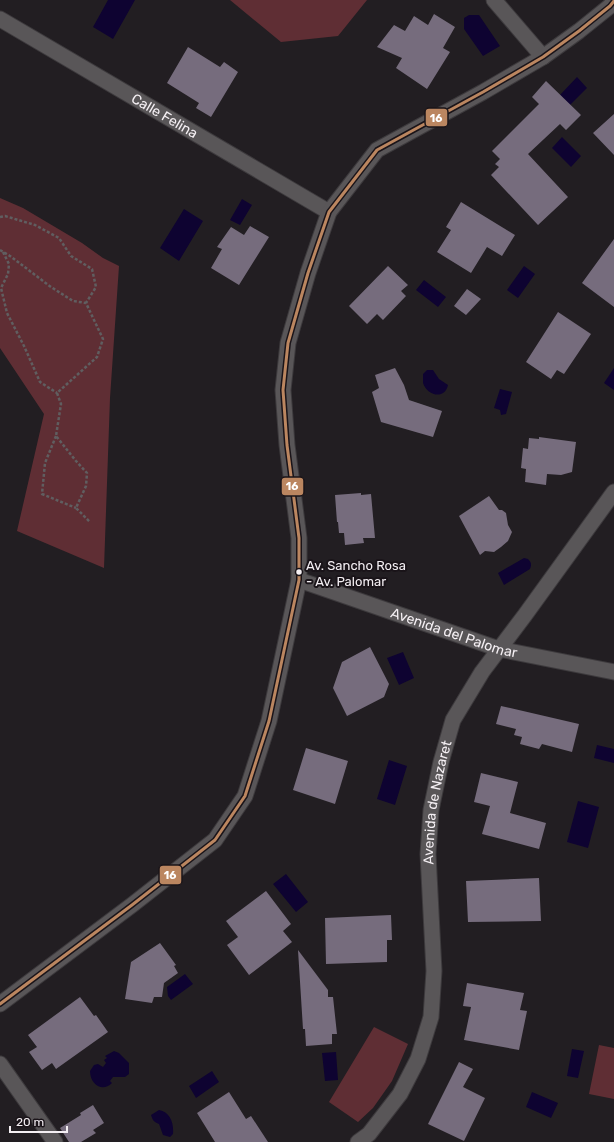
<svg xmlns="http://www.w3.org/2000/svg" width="614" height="1142" font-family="Rubik,sans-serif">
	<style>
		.green { fill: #5f2e34 }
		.water { fill: #0e0331 }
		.building { fill: #766c7d }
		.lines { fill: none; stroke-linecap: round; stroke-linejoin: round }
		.minor-casing { stroke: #3d3a3d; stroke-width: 17 }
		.path { stroke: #605e60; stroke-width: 2.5; stroke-dasharray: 3 2; stroke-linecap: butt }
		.minor { stroke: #595658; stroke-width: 15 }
		.bus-1-casing { stroke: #1a1419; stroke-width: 6 }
		.bus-1 { stroke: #bb8660; stroke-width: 3 }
		.bus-dot { fill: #f4eff3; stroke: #1a1419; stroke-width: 1.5 }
		.labels { text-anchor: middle; stroke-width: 4; stroke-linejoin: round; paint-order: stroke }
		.bus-label { font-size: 13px; fill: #f4eff3; stroke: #1a1419; text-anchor: start }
		.street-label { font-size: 14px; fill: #f4eff3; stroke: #1a1419 }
		.line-badge { stroke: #1a1419; stroke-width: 1.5 }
		.badge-label { font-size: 11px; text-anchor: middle; font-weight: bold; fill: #fff }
	</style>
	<rect width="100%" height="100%" fill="#221e22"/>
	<path class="green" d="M 230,0 L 367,0 L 338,36 L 281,42 Z
		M 0,198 L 23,208 L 82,243 L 103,258 L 119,266 L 110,398 L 104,568 L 17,531 L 44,414 L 0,348 Z
		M 374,1027 L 408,1044 L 392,1081 L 373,1108 L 358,1122 L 329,1102 Z
		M 599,1045 L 614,1048 L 614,1099 L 589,1094 Z"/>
	<path class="water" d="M 108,0 L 135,0 L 113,39 L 93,27 Z
		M 469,15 L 479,15 L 500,46 L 483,56 L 464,29 L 464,18 Z
		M 577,77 L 587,88 L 570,105 L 560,95 Z
		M 562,137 L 581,156 L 571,167 L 552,148 Z
		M 242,199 L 252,205 L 240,225 L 230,220 Z
		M 184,209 L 203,221 L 179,261 L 160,248 Z
		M 524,266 L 535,274 L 518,298 L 507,290 Z
		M 424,280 L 446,297 L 438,307 L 416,290 Z
		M 614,368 L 614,390 L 604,383 Z
		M 427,370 L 433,370 L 439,379 L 448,385 C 445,400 427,396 423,383 C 423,381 423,377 423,374 Z
		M 500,389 L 512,392 L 506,414 L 501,415 L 500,410 L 494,408 Z
		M 524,558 L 528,559 C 531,562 532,564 530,569 L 504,585 L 498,573 Z
		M 403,652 L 414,678 L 399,685 L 387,658 Z
		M 597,745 L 614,749 L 614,763 L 594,758 Z
		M 389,760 L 407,766 L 395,805 L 377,799 Z
		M 578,801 L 599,807 L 588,848 L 567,842 Z
		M 286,874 L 308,902 L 296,912 L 273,884 Z
		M 185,974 L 193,984 L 171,1000 L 168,996 L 167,987 Z
		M 572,1049 L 584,1051 L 578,1078 L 567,1076 Z
		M 114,1051 L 119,1053 L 129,1063 L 129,1074 L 125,1077 L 113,1077 L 110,1081 L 112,1083 C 102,1093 90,1084 90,1071 L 94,1065 L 98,1064 L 103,1067 L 106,1063 L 104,1060 L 107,1058 L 105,1056 Z
		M 336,1052 L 338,1080 L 325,1081 L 322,1053 Z
		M 212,1071 L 219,1082 L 196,1098 L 189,1086 Z
		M 532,1092 L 558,1103 L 551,1118 L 526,1107 Z
		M 159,1110 C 170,1112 174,1123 173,1134 L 170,1137 L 163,1135 L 159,1124 C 154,1122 153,1121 151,1115 Z"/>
	<path class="building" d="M 434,14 L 455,27 L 443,48 L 450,52 L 427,89 L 396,68 L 402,58 L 377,47 L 394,25 L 405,31 L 414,16 L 428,25 Z
		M 188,47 L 220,67 L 224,62 L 238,72 L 211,117 L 196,108 L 199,103 L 167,83 Z
		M 546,81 L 581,115 L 566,130 L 560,124 L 528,154 L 568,197 L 538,225 L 491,175 L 499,167 L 495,164 L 500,159 L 492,151 L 539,104 L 532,97 Z
		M 614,114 L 614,155 L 593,133 Z
		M 461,202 L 515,235 L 502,256 L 487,247 L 471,273 L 437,252 L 451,230 L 446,227 Z
		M 250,226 L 269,237 L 239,285 L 211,268 L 222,249 L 217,247 L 231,227 L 244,235 Z
		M 614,239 L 614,307 L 582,283 Z
		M 388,266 L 408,285 L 401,291 L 406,296 L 383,320 L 377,314 L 367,324 L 349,306 Z
		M 467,289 L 481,299 L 466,315 L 454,306 Z
		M 558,312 L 591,334 L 564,374 L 557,370 L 551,379 L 526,362 Z
		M 395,368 L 404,385 L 409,400 L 442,411 L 433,437 L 381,422 L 372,392 L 379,388 L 375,375 Z
		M 539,437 L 576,442 L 572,472 L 561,475 L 547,474 L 546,485 L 525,482 L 526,469 L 521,468 L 523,448 L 528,449 L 529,438 L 539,439 Z
		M 361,493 L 361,495 L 371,494 L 375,538 L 363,538 L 364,543 L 345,545 L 344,533 L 339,533 L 338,522 L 337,522 L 335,495 Z
		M 489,496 L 499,510 L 502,510 L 506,513 L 508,525 L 512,532 L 508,541 L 501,547 L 494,552 L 485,551 L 480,555 L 459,516 Z
		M 370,647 L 389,684 L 384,697 L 347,716 L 333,688 L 342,662 Z
		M 501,706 L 579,724 L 572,752 L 542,744 L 539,749 L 520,744 L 522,737 L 514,735 L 516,729 L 496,724 Z
		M 306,748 L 348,761 L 335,804 L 293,790 Z
		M 481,773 L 518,782 L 510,813 L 546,823 L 539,849 L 482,834 L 490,806 L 474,802 Z
		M 539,878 L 541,921 L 468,922 L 466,881 Z
		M 266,891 L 291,924 L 283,931 L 292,942 L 249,975 L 227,945 L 238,937 L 226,921 Z
		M 391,915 L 392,940 L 387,940 L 387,962 L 326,964 L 325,918 Z
		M 160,943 L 176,965 L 174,966 L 178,973 L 164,983 L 162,997 L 154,997 L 152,1003 L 125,999 L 131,962 Z
		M 298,950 L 328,990 L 328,997 L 333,997 L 337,1034 L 332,1034 L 332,1044 L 306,1046 L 305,1029 L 303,1029 Z
		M 467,983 L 524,993 L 520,1010 L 527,1011 L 519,1050 L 464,1040 L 471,1007 L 463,1006 Z
		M 80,997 L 94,1016 L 96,1015 L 108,1032 L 56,1069 L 52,1063 L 42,1070 L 29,1052 L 37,1047 L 28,1035 Z
		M 459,1062 L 473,1069 L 463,1087 L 485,1098 L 464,1141 L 428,1124 Z
		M 229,1092 L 246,1119 L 251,1116 L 268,1142 L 215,1142 L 197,1113 Z
		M 93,1105 L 104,1123 L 93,1130 L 96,1133 L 81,1142 L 69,1142 L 60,1128 L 81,1115 L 80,1113 Z"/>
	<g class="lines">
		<g class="minor-casing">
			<g id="minor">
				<path d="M 494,0 L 543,57"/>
				<path id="s1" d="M 0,19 L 329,212"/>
				<path id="s2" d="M 299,580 L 499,649 L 614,672"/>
				<path d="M 0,1004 L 132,905 L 215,840 L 245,796 L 269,721 L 299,580 L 299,538 L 287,445 L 283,390 L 288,343 L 308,273 L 329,212 L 377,150 L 483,92 L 543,57 L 579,31 L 610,6 L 614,1"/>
				<path d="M 0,1064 L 55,1142"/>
				<path id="s3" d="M 358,1142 L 369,1134 L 400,1094 L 418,1059 L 431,1017 L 434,971 L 428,854 L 431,810 L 441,762 L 453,720 L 482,672 L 525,615 L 614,492"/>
			</g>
		</g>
		<path class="path" d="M 0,217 L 5,216 L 35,225 L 59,238 L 71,256 L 92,269 L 96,287 L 86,303 L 103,339 L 97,357 L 57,393 L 61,404 L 56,436 L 76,461 L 87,473 L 86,486 L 76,508 L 90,522
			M 0,250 L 10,256 L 51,287 L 73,301 L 86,303
			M 3,252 L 9,264 L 8,274 L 1,288 L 7,313 L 24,346 L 40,382 L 57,393
			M 56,436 L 45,463 L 42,494 L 76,508"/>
		<use href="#minor" class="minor"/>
		<g class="bus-1-casing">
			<path id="bus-1" d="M 0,1004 L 132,905 L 215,840 L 245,796 L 269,721 L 299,580 L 299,538 L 287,445 L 283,390 L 288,343 L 308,273 L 329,212 L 377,150 L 483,92 L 543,57 L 579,31 L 610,6 L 614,1"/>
		</g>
		<use href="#bus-1" class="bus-1"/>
	</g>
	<circle class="bus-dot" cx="299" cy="572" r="3.5"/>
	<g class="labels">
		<g class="bus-label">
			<text x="306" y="570">Av. Sancho Rosa<tspan x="306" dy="16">- Av. Palomar</tspan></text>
		</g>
		<g class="street-label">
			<text dy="5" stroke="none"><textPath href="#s1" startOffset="191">Calle Felina</textPath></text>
			<text dy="5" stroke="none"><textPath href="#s2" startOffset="164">Avenida del Palomar</textPath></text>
			<text dy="5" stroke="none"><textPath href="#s3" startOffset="363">Avenida de Nazaret</textPath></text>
		</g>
	</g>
	<g class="line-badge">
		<rect x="425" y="108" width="23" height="19" rx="4" fill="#bb8660"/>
		<rect x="281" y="477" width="23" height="19" rx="4" fill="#bb8660"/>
		<rect x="159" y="865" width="23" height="20" rx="4" fill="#bb8660"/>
	</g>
	<g class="badge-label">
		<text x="436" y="122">16</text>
		<text x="292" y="490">16</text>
		<text x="170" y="879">16</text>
	</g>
	<path d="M10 1126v6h57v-6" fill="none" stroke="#f4eff3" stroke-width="2"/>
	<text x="16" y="1126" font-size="12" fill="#f4eff3" stroke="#1a1419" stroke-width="3" paint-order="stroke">20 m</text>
</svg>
